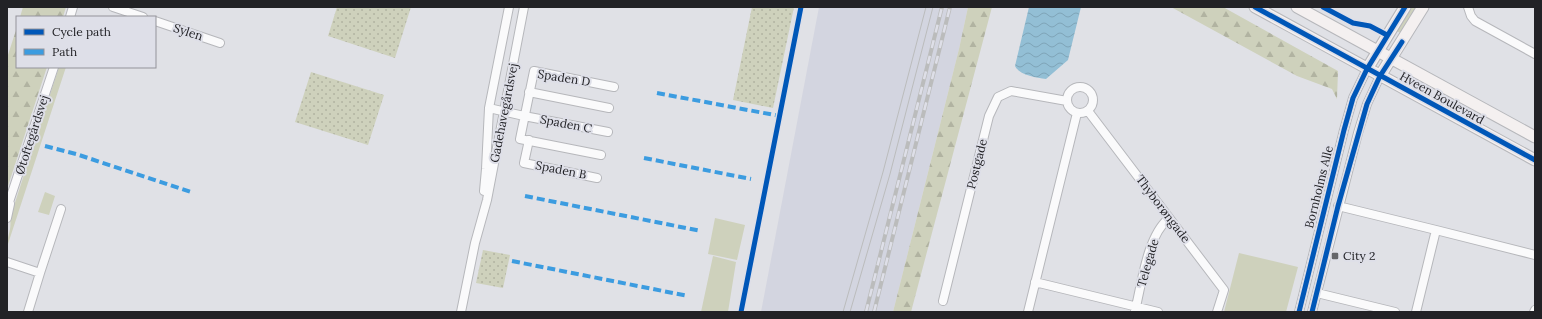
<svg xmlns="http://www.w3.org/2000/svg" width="1542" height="319" font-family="Lora,serif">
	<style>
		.built { fill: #d3d5e0 }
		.grass { fill: #ced1bc }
		.forest { fill: url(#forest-firs) }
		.park { fill: url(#park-dots) }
		.water { fill: url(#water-waves) }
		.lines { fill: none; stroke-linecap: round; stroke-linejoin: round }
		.street-casing { stroke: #b6b7bb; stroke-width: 10 }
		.secondary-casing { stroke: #b6b7bb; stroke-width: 13 }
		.street { stroke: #fafafb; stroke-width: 8 }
		.secondary { stroke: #f4f0f0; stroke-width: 11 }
		.tram { stroke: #bbbcbc; stroke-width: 1 }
		.rail-casing { stroke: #bbbcbc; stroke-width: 4 }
		.rail { stroke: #dedfe8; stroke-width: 2.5; stroke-dasharray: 8; stroke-linecap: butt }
		.quiet { stroke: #3c9ce0; stroke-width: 4; stroke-dasharray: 8 4; stroke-linecap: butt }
		.cycleway-casing { stroke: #dedfe8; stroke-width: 8 }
		.cycleway { stroke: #0057b8; stroke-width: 5 }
		.poi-dot { fill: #646569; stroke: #dedfe8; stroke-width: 1.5 }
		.labels { text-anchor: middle; stroke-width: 4; stroke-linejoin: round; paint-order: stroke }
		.street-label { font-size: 12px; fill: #222226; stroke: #dedfe8 }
		.poi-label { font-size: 12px; fill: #222226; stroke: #dedfe8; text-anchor: start }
	</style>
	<defs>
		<pattern id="forest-firs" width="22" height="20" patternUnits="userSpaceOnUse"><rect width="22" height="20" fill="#ced1bc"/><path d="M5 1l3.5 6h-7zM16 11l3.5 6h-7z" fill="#b1b3a1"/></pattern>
		<pattern id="park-dots" width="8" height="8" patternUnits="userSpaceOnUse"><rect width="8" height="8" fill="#ced1bc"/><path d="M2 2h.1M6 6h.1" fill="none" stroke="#b1b3a1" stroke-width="1.8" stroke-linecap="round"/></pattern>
		<pattern id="water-waves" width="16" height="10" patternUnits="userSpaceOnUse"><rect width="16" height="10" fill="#93bfd5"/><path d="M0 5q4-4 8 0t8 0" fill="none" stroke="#7ea4b7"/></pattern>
	</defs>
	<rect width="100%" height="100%" fill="#e0e1e6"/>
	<path class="built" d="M 819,7 L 968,7 L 959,49 L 893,312 L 761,312 Z"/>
	<path class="grass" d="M 1411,7 L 1418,7 L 1401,33 L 1396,31 Z
		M 59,67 L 66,67 L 7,247 C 7,235 12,231 10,218 Z
		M 45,192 L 55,196 L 49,215 L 38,212 Z
		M 715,218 L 745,225 L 737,260 L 708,254 Z
		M 1239,253 L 1298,267 L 1286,312 L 1224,312 Z
		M 713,256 L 736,262 L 728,312 L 701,312 Z"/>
	<path class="forest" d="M 23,7 L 66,7 L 63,17 L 20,17 Z
		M 968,7 L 992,7 L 911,312 L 893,312 L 959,49 Z
		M 1171,7 L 1223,7 L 1338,71 L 1337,99 L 1332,89 L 1297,76 Z
		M 17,27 L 17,67 L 47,67 L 7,189 L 7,58 Z"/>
	<path class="park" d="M 337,7 L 411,7 L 395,58 L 328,36 Z
		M 752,7 L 794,7 L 773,108 L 733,100 Z
		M 311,72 L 384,95 L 368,145 L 295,122 Z
		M 483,250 L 510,255 L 503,288 L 476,283 Z"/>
	<path class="water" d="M 1029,7 L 1081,7 L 1068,60 L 1046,79 C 1036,77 1020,76 1015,66 Z"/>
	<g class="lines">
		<g class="street-casing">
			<path id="street" d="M 113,7 L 143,17
				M 1468,7 L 1471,16 L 1475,21 L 1535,54
				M 70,17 L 73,7
				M 155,21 L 220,43
				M1067 100a13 13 0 1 1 26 0a13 13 0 1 1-26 0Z
				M 529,92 L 609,108
				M 489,108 L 524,116 L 608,132
				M 1088,111 L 1224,290 L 1217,312
				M 529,140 L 524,163 L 597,178
				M 601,155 L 520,139 L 534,71 L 614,87
				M 484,191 L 486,169 L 489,108 L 509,7
				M 1338,206 L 1436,230 L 1416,312
				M 7,208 L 54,67
				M 7,218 L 10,204
				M 1436,230 L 1535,255
				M 7,262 L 40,273 L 61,209
				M 1035,282 L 1158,312
				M 1317,293 L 1395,312
				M 943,301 L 989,116 L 998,97 L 1011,91 L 1067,101
				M 1135,311 C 1142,283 1147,236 1169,218
				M 28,312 L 40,273
				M 461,312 L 475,243 L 487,200 L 524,7
				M 1028,312 L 1077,113
				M 1299,312 L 1344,130 L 1353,98 L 1367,69
				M 1312,312 L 1358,133 L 1367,104 L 1380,76
				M 1534,312 L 1535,310"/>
		</g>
		<g class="secondary-casing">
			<path id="secondary" d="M 1255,7 L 1535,160
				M 1297,7 L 1535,137
				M 1367,69 L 1405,7
				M 1380,76 L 1423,7"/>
		</g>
		<use href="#street" class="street"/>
		<use href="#secondary" class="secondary"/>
		<path class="tram" d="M 843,312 L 883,172 L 926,7
			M 850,312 L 890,174 L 933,7"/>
		<g class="rail-casing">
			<path id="rail" d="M 866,312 L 942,7
				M 874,312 L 950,7"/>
		</g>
		<use href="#rail" class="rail"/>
		<path class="quiet" d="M 657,93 L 780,116
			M 45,146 L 76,154 L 191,192
			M 644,158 L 751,179
			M 525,196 L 701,231
			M 512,261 L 688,296"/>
		<g class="cycleway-casing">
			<path id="cycleway" d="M 1255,7 L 1535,160
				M 1323,7 L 1353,23 L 1370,26 L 1387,35
				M 741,312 L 801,7
				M 1299,312 L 1344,130 L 1353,98 L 1367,69 L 1405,7
				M 1312,312 L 1338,206 L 1367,104 L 1380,76 L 1402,42"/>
		</g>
		<use href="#cycleway" class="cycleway"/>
	</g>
	<rect class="poi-dot" x="1331" y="252" width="8" height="8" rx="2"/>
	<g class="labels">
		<g class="street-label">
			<text transform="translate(188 32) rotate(18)" y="4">Sylen</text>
			<text transform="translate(564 78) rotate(9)" y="4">Spaden D</text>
			<text transform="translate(1442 98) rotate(29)" y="4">Hveen Boulevard</text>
			<text transform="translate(504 113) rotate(-79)" y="4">Gadehavegårdsvej</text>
			<text transform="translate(566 124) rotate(11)" y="4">Spaden C</text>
			<text transform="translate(32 135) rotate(-72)" y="4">Øtoftegårdsvej</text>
			<text transform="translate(977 164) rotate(-76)" y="4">Postgade</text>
			<text transform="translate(561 170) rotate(11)" y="4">Spaden B</text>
			<text transform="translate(1319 187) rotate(-76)" y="4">Bornholms Alle</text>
			<text transform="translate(1163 209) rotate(53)" y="4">Thyborøngade</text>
			<text transform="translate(1148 263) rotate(-74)" y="4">Telegade</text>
		</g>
		<g class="poi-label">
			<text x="1343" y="260">City 2</text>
		</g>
	</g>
	<rect width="1542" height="319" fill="none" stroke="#222226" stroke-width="16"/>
	<rect x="16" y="16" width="140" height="52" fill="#dedfe8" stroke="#93939a"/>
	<rect x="24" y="29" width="20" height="6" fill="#0057b8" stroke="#93939a"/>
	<text x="52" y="36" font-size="12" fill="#222226">Cycle path</text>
	<rect x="24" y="49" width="20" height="6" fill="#3c9ce0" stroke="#93939a"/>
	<text x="52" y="56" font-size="12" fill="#222226">Path</text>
</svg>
